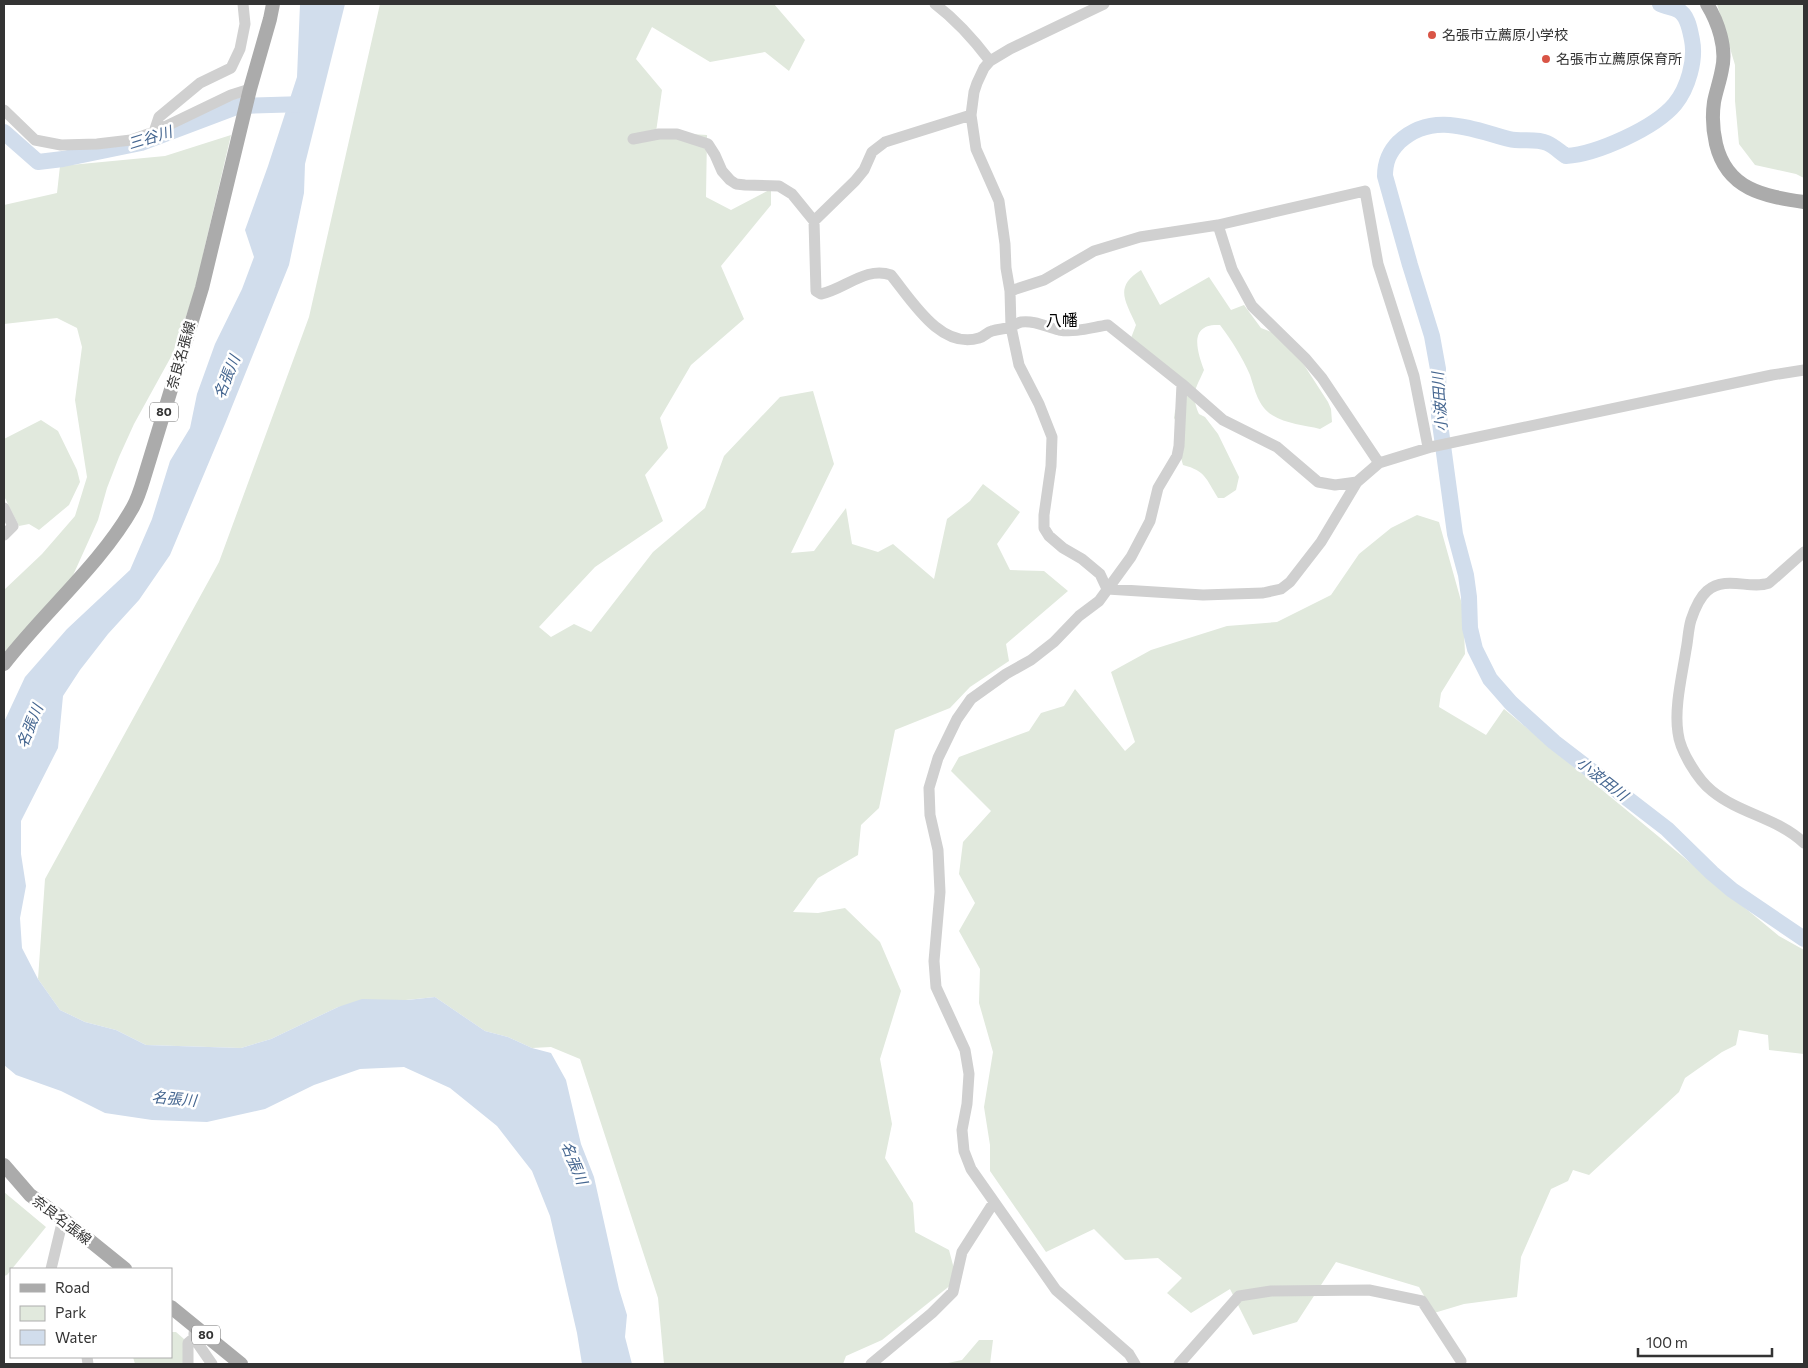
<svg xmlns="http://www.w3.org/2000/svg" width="1808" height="1368" font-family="Commissioner,'Noto Sans JP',sans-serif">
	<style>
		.green { fill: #e1e9dd }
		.water { fill: #d1ddec }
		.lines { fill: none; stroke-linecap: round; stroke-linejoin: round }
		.river { stroke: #d1ddec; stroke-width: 16 }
		.minor { stroke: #d0d0d0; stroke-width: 11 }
		.major { stroke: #ababab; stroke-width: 14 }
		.poi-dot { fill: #d95546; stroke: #fff; stroke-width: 2 }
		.labels { text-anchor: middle; stroke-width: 5; stroke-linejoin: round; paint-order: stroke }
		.shield { fill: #fff; stroke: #707070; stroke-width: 1 }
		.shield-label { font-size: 12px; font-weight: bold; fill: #333 }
		.poi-label { font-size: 14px; fill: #333; stroke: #fff; text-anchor: start }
		.street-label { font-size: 14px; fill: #333; stroke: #fff }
		.water-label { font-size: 15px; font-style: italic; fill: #456690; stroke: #fff }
		.quarter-label { font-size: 16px; fill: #000; stroke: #fff }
	</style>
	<rect width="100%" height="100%" fill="#fff"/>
	<path class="green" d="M 380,4 L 774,4 L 805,40 L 789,71 L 765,52 L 710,62 L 652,27 L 636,59 L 662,90 L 656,132 L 707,135 L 706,197 L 731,210 L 771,189 L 771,205 L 721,266 L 744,319 L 691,365 L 660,418 L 668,448 L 645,475 L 663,521 L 595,567 L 539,627 L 551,637 L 574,624 L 591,632 L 653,552 L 705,508 L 724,456 L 780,397 L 813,391 L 834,464 L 791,553 L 814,551 L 846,508 L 852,544 L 878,552 L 893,544 L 934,579 L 947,519 L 970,501 L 983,484 L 1020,512 L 997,544 L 1010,570 L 1044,571 L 1068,591 L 1006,644 L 1009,661 L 970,687 L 950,708 L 895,730 L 879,808 L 861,825 L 858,855 L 818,878 L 793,912 L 818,913 L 845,908 L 880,942 L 901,991 L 880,1059 L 892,1124 L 885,1158 L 913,1203 L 915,1232 L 949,1250 L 957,1280 L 882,1340 L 846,1356 L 843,1364 L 664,1364 L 658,1298 L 580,1059 L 551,1047 L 532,1048 L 508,1037 L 485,1031 L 435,997 L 338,1007 L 271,1039 L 241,1048 L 146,1045 L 116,1030 L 85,1022 L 60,1010 L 38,979 L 45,879 L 219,562 L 309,317 Z
		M 1717,4 L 1804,4 L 1804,178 L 1796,174 L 1755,165 L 1739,144 L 1735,101 L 1735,65 Z
		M 231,135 L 204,250 L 198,283 L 172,355 L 134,424 L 119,457 L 107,488 L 98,520 L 70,582 L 4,659 L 4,590 L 42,554 L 75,516 L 87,477 L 75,400 L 82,347 L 77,328 L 57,318 L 4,324 L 4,205 L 57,193 L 60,166 L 165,156 Z
		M 1141,270 L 1160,305 L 1209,277 L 1231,310 L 1244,305 L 1261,328 L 1279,335 L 1295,351 L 1328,402 L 1331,409 L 1332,422 L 1320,429 C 1305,425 1286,424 1272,415 C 1258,406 1255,390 1250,375 C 1242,357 1232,341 1220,325 C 1188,323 1197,351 1204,370 C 1196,389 1190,393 1199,414 L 1205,417 L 1218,434 L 1239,477 L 1236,490 L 1224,498 L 1218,498 C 1206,479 1206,471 1183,465 L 1181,458 L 1184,437 L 1174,418 L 1175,411 L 1184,391 L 1131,338 L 1136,325 C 1125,300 1114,287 1141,270 Z
		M 41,420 L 58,431 L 77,470 L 80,482 L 69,505 L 39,530 L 29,524 L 19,526 L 4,496 L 4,439 Z
		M 1417,515 L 1439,522 L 1463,608 L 1465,654 L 1441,693 L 1439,707 L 1486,735 L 1504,709 L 1779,936 L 1804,950 L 1804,1054 L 1769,1050 L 1768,1035 L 1739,1030 L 1736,1045 L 1722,1052 L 1685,1078 L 1679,1092 L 1589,1175 L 1573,1170 L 1568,1181 L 1551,1189 L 1521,1257 L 1517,1297 L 1464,1304 L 1434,1313 L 1419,1287 L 1336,1262 L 1297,1322 L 1253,1335 L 1230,1289 L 1191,1313 L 1167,1293 L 1182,1278 L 1158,1258 L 1125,1260 L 1094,1229 L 1046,1252 L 990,1171 L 990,1145 L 984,1107 L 993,1052 L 979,1003 L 980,969 L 959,931 L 975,903 L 959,874 L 963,842 L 991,811 L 951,771 L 959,757 L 1029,731 L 1041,713 L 1064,706 L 1075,689 L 1125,751 L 1135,742 L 1111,672 L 1151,650 L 1227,626 L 1277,622 L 1331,595 L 1359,554 L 1391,528 Z
		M 4,1192 L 46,1227 L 7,1275 L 4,1276 Z
		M 171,1332 L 176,1332 L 184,1339 L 184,1364 L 135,1364 L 133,1357 L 171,1357 Z
		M 979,1340 L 993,1340 L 990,1364 L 943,1364 L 962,1360 Z"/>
	<path class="water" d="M 300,4 L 345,4 L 305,164 L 304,193 L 289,265 L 225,424 L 170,555 L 139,600 L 108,634 L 80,670 L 63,696 L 58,748 L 21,821 L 21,854 L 26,886 L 20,918 L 22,948 L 38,979 L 60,1010 L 85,1022 L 116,1030 L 146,1045 L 241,1048 L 271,1039 L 338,1007 L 362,999 L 407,1000 L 435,997 L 485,1031 L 508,1037 L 532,1048 L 551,1053 L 566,1080 L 581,1144 L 594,1177 L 619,1289 L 627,1315 L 625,1337 L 632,1364 L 582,1364 L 577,1333 L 550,1216 L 532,1171 L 497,1126 L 450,1088 L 404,1067 L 360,1069 L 314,1085 L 265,1109 L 207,1122 L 152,1120 L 105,1113 L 61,1091 L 16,1075 L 4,1065 L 4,722 L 25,677 L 67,629 L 130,570 L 152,519 L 170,461 L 190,428 L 197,394 L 215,344 L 242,289 L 254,257 L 245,230 L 268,166 L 297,77 Z"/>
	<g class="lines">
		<path class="river" d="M 1660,4 C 1665,7 1672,7 1678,10 C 1688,15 1690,30 1692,40 C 1696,60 1688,88 1675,104 C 1655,128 1597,154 1566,156 C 1560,152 1554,146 1547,143 C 1536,138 1521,142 1509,139 C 1471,129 1432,111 1399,142 C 1389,152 1385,162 1385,176 L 1410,265 L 1432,336 L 1438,369 L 1439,416 L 1455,534 L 1466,575 L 1469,597 L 1470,628 L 1475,649 L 1490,679 L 1511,703 L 1554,742 L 1667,829 L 1712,873 L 1732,890 L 1804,939
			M 4,132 L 38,162 L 63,159 L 141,143 L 239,106 L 305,104"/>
		<path class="minor" d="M 935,4 C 956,20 974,40 990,61
			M 1104,4 L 1010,49 L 990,61 L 984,68 L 977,83 L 974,92 L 971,115 L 976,149 L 999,201 L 1005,244 L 1006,268 L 1010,291 L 1011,327 L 1019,365 L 1039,404 L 1052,437 L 1051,466 L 1044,515 L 1044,528 L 1049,536 L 1063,548 L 1082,559 L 1100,574 L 1107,589
			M 4,110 L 35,140 L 61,145 L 97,144 L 131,140 L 154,132 L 231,95 L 250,89
			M 154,132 L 159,117 L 200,83 L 231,68 L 240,49 L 245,24 L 243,4
			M 633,139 L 659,134 L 677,134 L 708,144 L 715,155 L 722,171 L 730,180 L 736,184 L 745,185 L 779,186 L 792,194 L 814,221 L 816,291 L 821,294 C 845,289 866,266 891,275 C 912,301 941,350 979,338 C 984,337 987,332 992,331 C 998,329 1005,329 1011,327 C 1014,325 1018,323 1021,322 C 1035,320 1046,327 1059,330 C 1075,333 1093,327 1108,325 L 1182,384 L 1223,420 L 1277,447 L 1318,482 L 1335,485 L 1357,482
			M 814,221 L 855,181 L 864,170 L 872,152 L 885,142 L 971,115
			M 1218,225 L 1232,269 L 1252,306 L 1306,359 L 1322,378 L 1379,463
			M 1010,291 L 1044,280 L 1094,251 L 1140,237 L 1218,225 L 1365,191 L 1378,264 L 1414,376 L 1428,447
			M 4,508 L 13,526 L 4,535
			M 1804,552 L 1769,583 C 1750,590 1726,575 1707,591 C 1699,598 1694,611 1691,620 C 1688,630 1688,641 1686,650 C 1682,676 1674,708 1678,733 C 1680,751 1698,780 1712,791 C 1740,814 1778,818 1804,843
			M 1107,589 L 1203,595 L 1263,593 L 1281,589 L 1290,582 L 1321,542 L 1357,482 L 1379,463 L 1431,447 L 1772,375 L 1804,370
			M 51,1269 L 63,1219
			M 198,1329 L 194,1333 L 194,1338 L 212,1364
			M 87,1357 L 88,1364
			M 188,1364 L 188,1343 L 194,1338
			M 871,1364 L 932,1313 L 953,1292 L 962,1252 L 994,1202
			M 1135,1364 L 1129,1354 L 1056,1290 L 971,1169 L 964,1151 L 962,1130 L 967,1104 L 969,1074 L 965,1050 L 936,987 L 934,961 L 940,892 L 938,850 L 930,815 L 929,788 L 938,758 L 957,719 L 971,699 L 1006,674 L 1031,660 L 1054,642 L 1079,616 L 1099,601 L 1131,557 L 1150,521 L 1158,488 L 1177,456 L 1179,446 L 1182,384
			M 1179,1364 L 1239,1296 L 1271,1291 L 1369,1290 L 1422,1301 L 1461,1361"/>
		<path class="major" d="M 1707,4 C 1718,22 1727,48 1722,69 C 1720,81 1716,91 1714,102 C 1712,116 1713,131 1716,144 C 1727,190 1764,196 1804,202
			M 4,664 C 44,612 101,564 133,507 C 138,498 141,488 144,478 L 202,288 L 250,89 L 270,19 L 273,4
			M 4,1165 L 30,1195 L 63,1219 L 125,1269
			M 171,1307 L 241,1364"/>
	</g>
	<g class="poi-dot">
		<circle cx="1432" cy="35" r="5"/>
		<circle cx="1546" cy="59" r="5"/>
	</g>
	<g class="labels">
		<g class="shield">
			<rect x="150" y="402.5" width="28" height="19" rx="4"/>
			<rect x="192" y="1325.5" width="28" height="19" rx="4"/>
		</g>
		<g class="shield-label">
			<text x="164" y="416">80</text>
			<text x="206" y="1339">80</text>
		</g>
		<g class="poi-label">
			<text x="1442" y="40">名張市立薦原小学校</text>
			<text x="1556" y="64">名張市立薦原保育所</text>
		</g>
		<g class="street-label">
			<text transform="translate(181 355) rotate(-74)" y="5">奈良名張線</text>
			<text transform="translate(62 1220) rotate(38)" y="5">奈良名張線</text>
		</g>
		<g class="water-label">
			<text transform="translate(150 138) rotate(-17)" y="5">三谷川</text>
			<text transform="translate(227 377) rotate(-68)" y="5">名張川</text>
			<text transform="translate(1440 402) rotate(-94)" y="5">小波田川</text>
			<text transform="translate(30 726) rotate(-68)" y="5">名張川</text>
			<text transform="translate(1602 779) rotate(38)" y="5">小波田川</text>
			<text transform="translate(174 1099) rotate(5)" y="5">名張川</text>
			<text transform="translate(574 1163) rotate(68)" y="5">名張川</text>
		</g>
		<g class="quarter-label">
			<text x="1062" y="326">八幡</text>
		</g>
	</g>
	<rect width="1808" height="1368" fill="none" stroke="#333333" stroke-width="10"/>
	<rect x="10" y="1268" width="162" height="90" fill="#ffffff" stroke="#adadad"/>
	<rect x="20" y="1284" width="25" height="8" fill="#ababab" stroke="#adadad"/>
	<text x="55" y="1293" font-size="15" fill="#333333">Road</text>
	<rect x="20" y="1306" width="25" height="15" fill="#e1e9dd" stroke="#adadad"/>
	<text x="55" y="1318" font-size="15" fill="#333333">Park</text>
	<rect x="20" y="1330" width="25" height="15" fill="#d1ddec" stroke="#adadad"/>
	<text x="55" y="1343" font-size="15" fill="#333333">Water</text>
	<path d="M1638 1348v8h134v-8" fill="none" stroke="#333333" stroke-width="2.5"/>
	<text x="1646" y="1348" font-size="15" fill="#333333" stroke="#ffffff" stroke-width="4" paint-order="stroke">100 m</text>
</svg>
